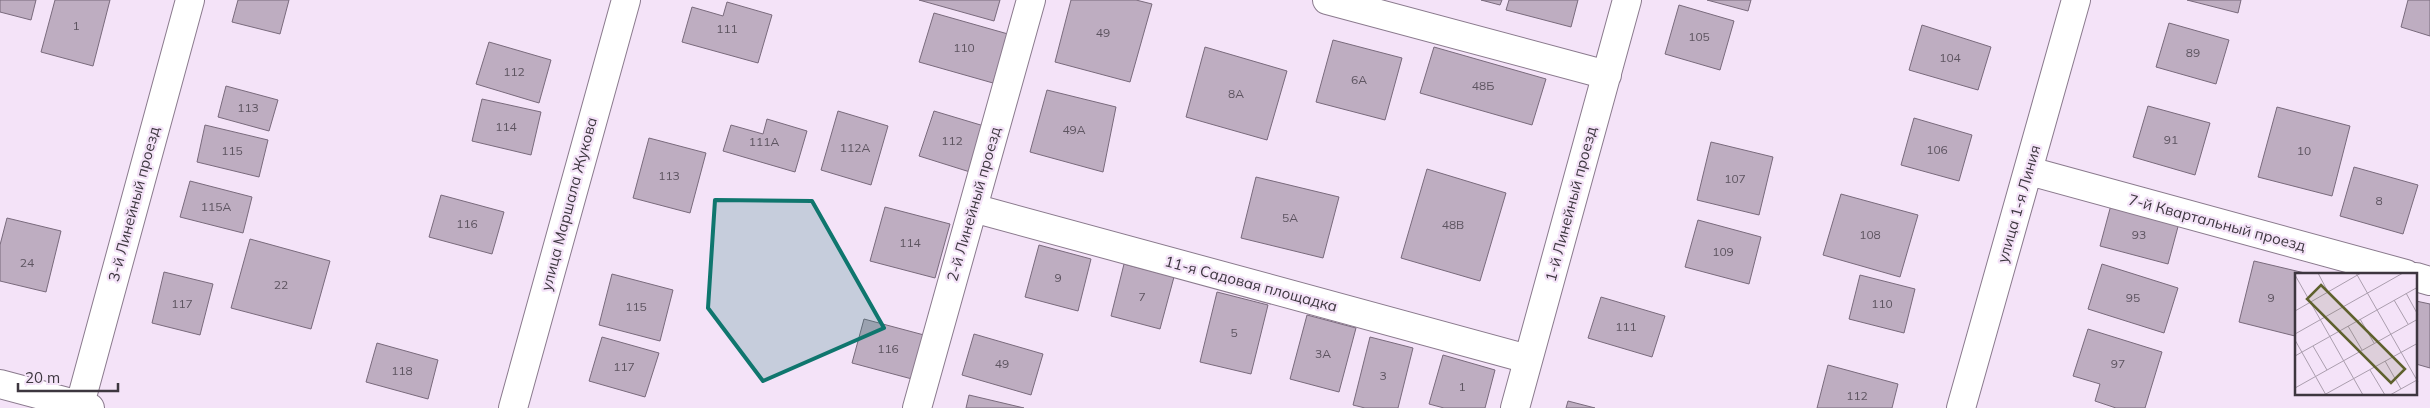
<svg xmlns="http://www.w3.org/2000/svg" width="2430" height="408" font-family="Mulish,sans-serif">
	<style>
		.building { fill: #beadc1; stroke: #796a7c }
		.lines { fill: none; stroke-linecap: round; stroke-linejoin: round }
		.minor-casing { stroke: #8a7a8d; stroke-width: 30 }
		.secondary-casing { stroke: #8a7a8d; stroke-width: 30 }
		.minor { stroke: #fff; stroke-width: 28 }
		.secondary { stroke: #fff; stroke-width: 28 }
		.marked { fill: #0f766e; fill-opacity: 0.2; stroke: #0f766e; stroke-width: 4; stroke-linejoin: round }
		.labels { text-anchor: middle; stroke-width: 4.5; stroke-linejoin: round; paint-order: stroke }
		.number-label { font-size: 12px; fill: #5d5460 }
		.street-label { font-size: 15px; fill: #3d363f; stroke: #f4e3f8 }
		.inset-road { fill: none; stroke: #ab9eae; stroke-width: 1 }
		.view { fill: #5f612e; fill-opacity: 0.15; stroke: #5f612e; stroke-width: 2.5 }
		.inset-edge { fill: none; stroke: #3d363f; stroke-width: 2.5 }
	</style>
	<rect width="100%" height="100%" fill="#f4e3f8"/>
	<path class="building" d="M 0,0 L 36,0 L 31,20 L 0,12 Z
		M 55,0 L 110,0 L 93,66 L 41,52 Z
		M 238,0 L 289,0 L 280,34 L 232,22 Z
		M 919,0 L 1000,0 L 994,21 Z
		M 1071,0 L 1136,0 L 1152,4 L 1130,82 L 1055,62 Z
		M 1481,0 L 1502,0 L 1500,5 Z
		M 1509,0 L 1578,0 L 1571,27 L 1506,10 Z
		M 1707,0 L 1751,0 L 1748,11 Z
		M 2187,0 L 2241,0 L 2238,13 Z
		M 2408,0 L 2430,0 L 2430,36 L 2401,27 Z
		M 727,2 L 772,15 L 758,63 L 682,42 L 692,7 L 723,16 Z
		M 1679,5 L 1734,21 L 1720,70 L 1665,54 Z
		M 934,13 L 1008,34 L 993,83 L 919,62 Z
		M 2169,23 L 2229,40 L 2216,84 L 2156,67 Z
		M 1922,25 L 1991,47 L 1978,90 L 1909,70 Z
		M 1333,40 L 1402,58 L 1385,120 L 1316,102 Z
		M 489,42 L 551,60 L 539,103 L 476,84 Z
		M 1205,47 L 1287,71 L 1267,140 L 1186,117 Z
		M 1434,47 L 1546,79 L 1532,125 L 1420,93 Z
		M 226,86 L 278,100 L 269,131 L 218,117 Z
		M 1047,90 L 1116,107 L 1103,172 L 1030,152 Z
		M 482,99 L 541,112 L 531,155 L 472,141 Z
		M 2148,106 L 2210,123 L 2195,175 L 2133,157 Z
		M 2277,107 L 2350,126 L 2332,196 L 2258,177 Z
		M 838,111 L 888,126 L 871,185 L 821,170 Z
		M 934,111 L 984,126 L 970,172 L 919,156 Z
		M 1914,118 L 1972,135 L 1959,181 L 1901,165 Z
		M 767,119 L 807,131 L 795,172 L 723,151 L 731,125 L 763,134 Z
		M 205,125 L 268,140 L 259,177 L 197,162 Z
		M 649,138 L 706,153 L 690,213 L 633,198 Z
		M 1711,142 L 1773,157 L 1759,215 L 1697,200 Z
		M 2354,167 L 2418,185 L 2403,234 L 2340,216 Z
		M 1427,169 L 1506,193 L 1480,281 L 1401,258 Z
		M 1256,177 L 1339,197 L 1323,258 L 1241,238 Z
		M 190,181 L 252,197 L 243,233 L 180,217 Z
		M 1841,194 L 1918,215 L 1900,277 L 1823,255 Z
		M 441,195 L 504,212 L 492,254 L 429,237 Z
		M 2111,205 L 2179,223 L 2168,264 L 2100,246 Z
		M 885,207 L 950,224 L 935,278 L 870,261 Z
		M 7,218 L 61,231 L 46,292 L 0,281 L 0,245 Z
		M 1698,220 L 1761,237 L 1749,284 L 1685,267 Z
		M 250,239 L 330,261 L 311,329 L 231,308 Z
		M 1039,245 L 1091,259 L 1078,311 L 1025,297 Z
		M 2254,261 L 2309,274 L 2296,274 L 2295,336 L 2239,322 Z
		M 1124,264 L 1174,277 L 1160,329 L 1111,316 Z
		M 2102,264 L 2178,288 L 2164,333 L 2088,309 Z
		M 164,272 L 213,284 L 200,335 L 152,323 Z
		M 612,274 L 673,290 L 660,341 L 599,325 Z
		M 1860,275 L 1915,289 L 1904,333 L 1849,319 Z
		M 1217,292 L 1268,305 L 1251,374 L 1200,362 Z
		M 1601,297 L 1665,316 L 1652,357 L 1588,338 Z
		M 2416,301 L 2430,304 L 2430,368 L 2416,364 Z
		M 1307,315 L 1356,328 L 1339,392 L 1290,379 Z
		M 864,319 L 924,335 L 912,379 L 852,363 Z
		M 2088,329 L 2162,352 L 2145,408 L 2116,408 L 2095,401 L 2100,384 L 2073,376 Z
		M 974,334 L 1043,354 L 1031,395 L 962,375 Z
		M 602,337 L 659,353 L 645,397 L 589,381 Z
		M 1370,337 L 1413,348 L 1398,408 L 1365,408 L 1353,405 Z
		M 377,343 L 438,360 L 428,399 L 366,382 Z
		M 1443,355 L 1495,370 L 1485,408 L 1444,408 L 1429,404 Z
		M 1828,365 L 1898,384 L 1892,408 L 1817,408 Z
		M 969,395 L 1024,408 L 966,408 Z
		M 1568,401 L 1595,408 L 1566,408 Z"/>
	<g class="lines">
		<g class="minor-casing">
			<path id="minor" d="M 1327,0 L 1607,75
				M 2029,171 L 2406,274
				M 973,208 L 1528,359
				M 2416,277 L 2430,281
				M 0,384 L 90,408
				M 79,408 L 190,0
				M 917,408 L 1031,0
				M 1515,408 L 1627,0
				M 1961,408 L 2076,0"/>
		</g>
		<g class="secondary-casing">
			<path id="secondary" d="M 513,408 L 626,0"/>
		</g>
		<use href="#minor" class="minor"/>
		<use href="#secondary" class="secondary"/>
	</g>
	<path class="marked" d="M 715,200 L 812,201 L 884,328 L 763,381 L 708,308 Z"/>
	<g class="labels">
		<g class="number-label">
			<text x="76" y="30">1</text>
			<text x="727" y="33">111</text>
			<text x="1103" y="37">49</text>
			<text x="1699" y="41">105</text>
			<text x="964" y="52">110</text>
			<text x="2193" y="57">89</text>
			<text x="1950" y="62">104</text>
			<text x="514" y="76">112</text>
			<text x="1359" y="84">6А</text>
			<text x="1483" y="90">48Б</text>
			<text x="1236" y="98">8А</text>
			<text x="248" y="112">113</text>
			<text x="506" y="131">114</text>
			<text x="1074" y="134">49А</text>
			<text x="2171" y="144">91</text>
			<text x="952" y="145">112</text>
			<text x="764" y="146">111А</text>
			<text x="855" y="152">112А</text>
			<text x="1937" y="154">106</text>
			<text x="232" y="155">115</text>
			<text x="2304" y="155">10</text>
			<text x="669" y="180">113</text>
			<text x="1735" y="183">107</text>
			<text x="2379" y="205">8</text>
			<text x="216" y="211">115А</text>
			<text x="1290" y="222">5А</text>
			<text x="467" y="228">116</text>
			<text x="1453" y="229">48В</text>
			<text x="1870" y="239">108</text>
			<text x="2139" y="239">93</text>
			<text x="910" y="247">114</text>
			<text x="1723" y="256">109</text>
			<text x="27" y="267">24</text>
			<text x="1058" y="282">9</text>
			<text x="281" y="289">22</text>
			<text x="1142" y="301">7</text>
			<text x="2133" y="302">95</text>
			<text x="2271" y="302">9</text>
			<text x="182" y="308">117</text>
			<text x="1882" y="308">110</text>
			<text x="636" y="311">115</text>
			<text x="1626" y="331">111</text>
			<text x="1234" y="337">5</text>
			<text x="888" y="353">116</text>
			<text x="1323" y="358">3А</text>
			<text x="1002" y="368">49</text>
			<text x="2118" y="368">97</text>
			<text x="624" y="371">117</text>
			<text x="402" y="375">118</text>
			<text x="1383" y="380">3</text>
			<text x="1462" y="391">1</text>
			<text x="1857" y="400">112</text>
		</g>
		<g class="street-label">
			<text transform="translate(134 204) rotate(-75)" y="5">3-й Линейный проезд</text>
			<text transform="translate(569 204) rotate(-75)" y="5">улица Маршала Жукова</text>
			<text transform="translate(974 204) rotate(-74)" y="5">2-й Линейный проезд</text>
			<text transform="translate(1571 204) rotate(-75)" y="5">1-й Линейный проезд</text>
			<text transform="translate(2019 204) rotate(-74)" y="5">улица 1-я Линия</text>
			<text transform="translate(2217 223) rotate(15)" y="5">7-й Квартальный проезд</text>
			<text transform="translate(1251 284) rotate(15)" y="5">11-я Садовая площадка</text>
		</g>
	</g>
	<g transform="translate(2295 273)">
		<rect width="122" height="122" fill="#f4e3f8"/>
		<path class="inset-road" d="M 23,0 L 33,19M 61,0 L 123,109M 0,2 L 68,122M 111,20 L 123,42M 99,27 L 113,51M 0,38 L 66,0M 65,46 L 79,70M 53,53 L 67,77M 0,61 L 108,0M 0,67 L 31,122M 18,73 L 32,97M 0,83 L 123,14M 90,88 L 106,116M 75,97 L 90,122M 0,115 L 123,46M 29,122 L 123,70M 95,122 L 122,107"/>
		<path class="view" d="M 26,12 L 110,96 L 96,110 L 12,26 Z"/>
		<rect width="122" height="122" class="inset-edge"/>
	</g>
	<path d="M18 383v8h100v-8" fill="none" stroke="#3d363f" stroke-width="2.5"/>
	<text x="25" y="383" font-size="15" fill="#3d363f" stroke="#f4e3f8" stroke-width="4" paint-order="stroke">20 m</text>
</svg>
